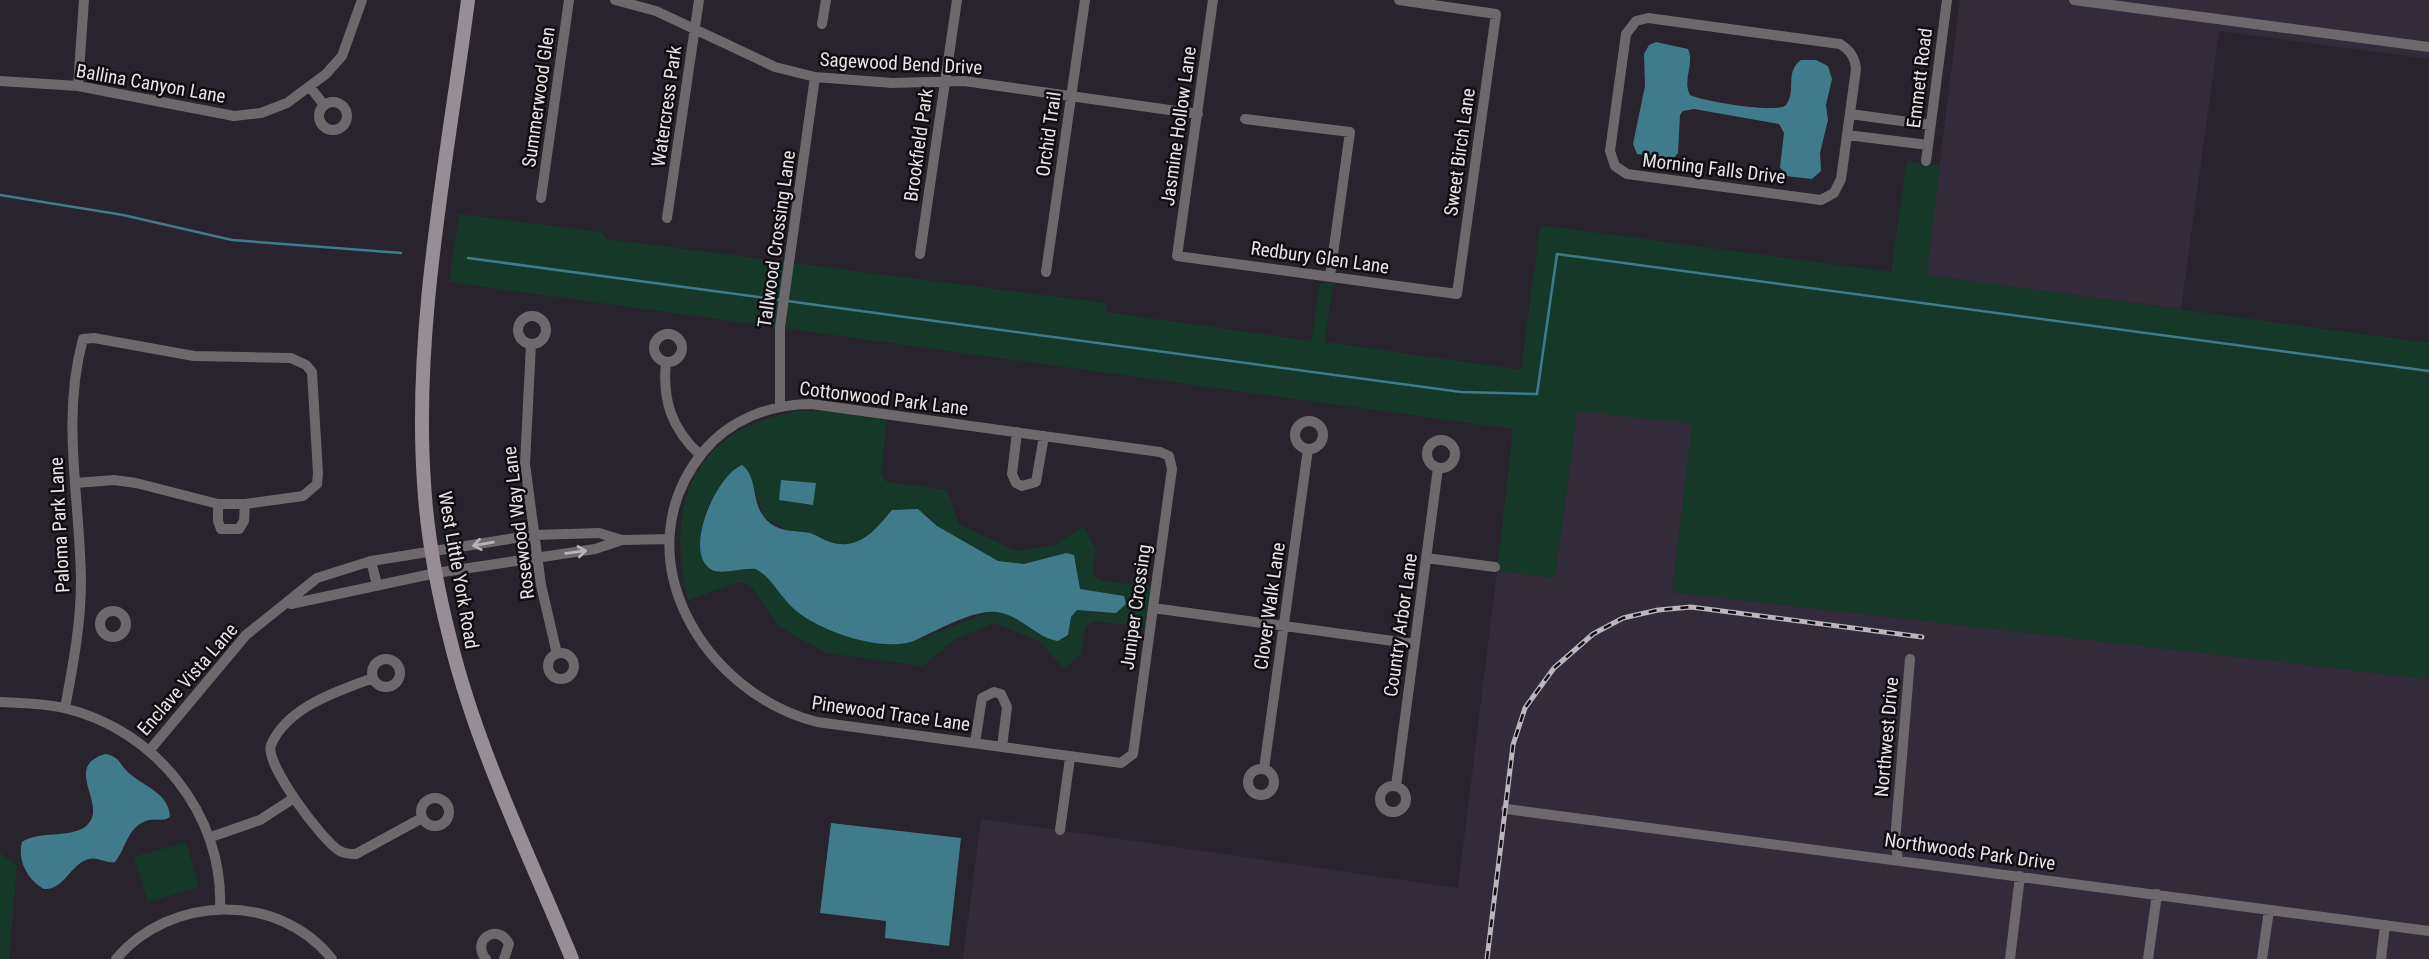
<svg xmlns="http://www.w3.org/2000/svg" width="2429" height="959" font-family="'Roboto Condensed',sans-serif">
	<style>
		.built { fill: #332b39 }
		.green { fill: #163829; fill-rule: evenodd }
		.water { fill: #407b8b }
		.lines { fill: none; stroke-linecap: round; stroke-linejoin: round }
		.stream { stroke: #407b8b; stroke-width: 2.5 }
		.street { stroke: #6d686c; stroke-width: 10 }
		.secondary { stroke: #968e94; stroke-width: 14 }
		.rail-casing { stroke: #bab6bd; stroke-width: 5 }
		.rail { stroke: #100d11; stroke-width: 2.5; stroke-dasharray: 8; stroke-linecap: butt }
		.oneway { stroke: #b6b2b7 }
		.labels { text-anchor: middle; stroke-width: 5; stroke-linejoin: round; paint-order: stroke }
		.street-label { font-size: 19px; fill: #e6e3e9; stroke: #100d11 }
	</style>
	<rect width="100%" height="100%" fill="#28232c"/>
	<path class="built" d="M 1960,0 L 2429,0 L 2429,59 L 2219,31 L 2181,309 L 1926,275 Z
		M 1577,410 L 1693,424 L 1672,592 L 2429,679 L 2429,959 L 963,959 L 981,819 L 1458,888 L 1497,571 L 1555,578 Z"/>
	<path class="green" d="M 1907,161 L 1940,166 L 1927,275 L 2429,343 L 2429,679 L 1672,592 L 1692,424 L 1577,411 L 1555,578 L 1497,571 L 1513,429 L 449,282 L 459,214 L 601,232 L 607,239 L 1106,303 L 1106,312 L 1311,341 L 1320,284 L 1333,283 L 1325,342 L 1521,370 L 1540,225 L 1891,272 Z
		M 800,411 L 823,411 L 887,420 L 881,474 L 887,482 L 947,490 L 959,524 L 1016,551 L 1055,545 L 1083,526 L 1096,549 L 1092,573 L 1099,580 L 1151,587 L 1145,627 L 1094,621 L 1085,627 L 1081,654 L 1064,669 L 1040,642 L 995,623 L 955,639 L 923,666 L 826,653 L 779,627 L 750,585 L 739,582 L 688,600 C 664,504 694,427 800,411 ZM 739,465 L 749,472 L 763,516 L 792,533 L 810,533 L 833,543 L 854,544 L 865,539 L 892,510 L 928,515 C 938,533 996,564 1018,564 C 1033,565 1051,557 1066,553 L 1077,563 L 1078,586 L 1106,612 L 1077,610 L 1071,617 L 1068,635 L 1062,640 L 1053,640 L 1010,615 L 991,612 L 909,643 L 886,643 L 790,606 L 770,579 L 756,569 L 717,571 C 713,566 705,560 703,554 C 691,529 719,479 739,465 Z
		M 186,842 L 199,887 L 148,902 L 134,857 Z
		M 0,853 L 17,865 L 9,959 L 0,959 Z"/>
	<path class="water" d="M 1656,42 L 1688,49 C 1695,63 1682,80 1690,95 C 1702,101 1778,114 1786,105 C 1797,91 1784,72 1801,60 L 1816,60 L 1828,66 L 1832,79 L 1826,105 L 1828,120 L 1820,153 L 1821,171 L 1812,179 L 1786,176 L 1780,167 L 1784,133 L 1779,124 L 1694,109 L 1683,111 L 1680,115 L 1678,153 L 1674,158 L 1637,154 L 1633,144 L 1645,86 L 1644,54 L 1649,45 Z
		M 742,465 C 757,476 752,499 762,514 C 774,533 792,530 810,533 C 817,535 823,540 830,542 C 859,551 874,531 892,510 L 918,509 L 937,526 L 998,561 L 1024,564 L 1066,553 L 1074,555 L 1080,589 L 1124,596 L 1126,604 L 1116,613 L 1077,610 L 1071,617 L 1068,635 L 1058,641 C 1036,638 1020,614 996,612 C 973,610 938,630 916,640 C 885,654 816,631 792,607 C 779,595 772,578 756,569 C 743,567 722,575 712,570 C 681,553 717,474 742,465 Z
		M 781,480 L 816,483 L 813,505 L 779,500 Z
		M 105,754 C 120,756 120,766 130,774 C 145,787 169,793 170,817 C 163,822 157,818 149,820 C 127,826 127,847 115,862 C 104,864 96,854 84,861 C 68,869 63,890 44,889 C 28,880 17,861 22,842 C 40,829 80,841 91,820 C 102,799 65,766 105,754 Z
		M 831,823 L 961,838 L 949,946 L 885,938 L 886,921 L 820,913 Z"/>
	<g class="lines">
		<path class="stream" d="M 0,195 L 123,215 L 232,240 L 401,253
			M 468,258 L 781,300
			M 787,301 L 1461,392 L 1537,394 L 1557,254 L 2429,371"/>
		<path class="street" d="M 615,0 L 656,11 L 775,67 L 815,77 L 892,83 L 964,81 L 1198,114
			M 1213,0 L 1177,256 L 1457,294 L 1496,14 L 1399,0
			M 2074,0 L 2429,47
			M 1648,18 L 1840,44 C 1850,50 1855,57 1856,69 L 1841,179 L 1834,193 L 1821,200 L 1627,174 L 1615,166 L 1610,151 L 1626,34 L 1636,21 Z
			M 822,24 L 826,0
			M 0,81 L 78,86 L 234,116 L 261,113 L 287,103 L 326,74 L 342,56 L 362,0
			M 78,86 L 84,0
			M 310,87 L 324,105
			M319 116a14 14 0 1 1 28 0a14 14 0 1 1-28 0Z
			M 1850,114 L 1931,125
			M 1245,119 L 1350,132 L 1330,276
			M 1847,135 L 1928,145
			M 1926,161 L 1947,0
			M 541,198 L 569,0
			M 667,218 L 699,0
			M 920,254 L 957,0
			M 1046,272 L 1085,0
			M518 330a14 14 0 1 1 28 0a14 14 0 1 1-28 0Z
			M654 348a14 14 0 1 1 28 0a14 14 0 1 1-28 0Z
			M 531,344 L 525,464 L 541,585 L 557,654
			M 666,362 C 662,401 672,429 700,455
			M 811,404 L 1160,452 L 1169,456 L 1172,469 L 1133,754 L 1121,763 L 817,722 C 703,693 620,555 703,452 C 729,420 770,404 811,404 Z
			M 780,405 L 780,327 L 815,77
			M1295 435a14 14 0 1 1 28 0a14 14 0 1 1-28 0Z
			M 1017,432 L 1012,474 L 1016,483 L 1022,486 L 1036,482 L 1044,436
			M1427 454a14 14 0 1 1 28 0a14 14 0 1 1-28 0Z
			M 218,504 L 218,521 L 221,529 L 239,529 L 244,521 L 245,504
			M 1426,558 L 1495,567
			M 371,561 L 377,585
			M 291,604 L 436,573 L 595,549 L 622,540 L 669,539
			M 1153,608 L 1415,644
			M100 624a13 13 0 1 1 26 0a13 13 0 1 1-26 0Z
			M548 666a13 13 0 1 1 26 0a13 13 0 1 1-26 0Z
			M372 673a14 14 0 1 1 28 0a14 14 0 1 1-28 0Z
			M 373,678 C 338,691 287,707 271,745 C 264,763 323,842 340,851 C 345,854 351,854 356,854 L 422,818
			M 0,702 C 21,703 43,703 64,708 C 155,729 224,815 220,908
			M 65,708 C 73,665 81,624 81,580 C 80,500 61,418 83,339 L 94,338 L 194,356 L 291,358 L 306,365 L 312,372 L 318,473 L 317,484 L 303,496 L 245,504 L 218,504 L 136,483 L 114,480 L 76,483
			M 975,743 L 982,698 L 994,692 L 1001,694 L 1007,707 L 1002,747
			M 149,751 L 246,635 L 317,578 L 371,561 L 534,535 L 599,533 L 622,540
			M1248 782a13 13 0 1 1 26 0a13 13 0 1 1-26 0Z
			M 1264,769 L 1308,449
			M1380 799a13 13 0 1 1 26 0a13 13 0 1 1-26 0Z
			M 1396,786 L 1438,468
			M421 812a14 14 0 1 1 28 0a14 14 0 1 1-28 0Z
			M 1506,809 L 2429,931
			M 1060,830 L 1070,758
			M 211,837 L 260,820 L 294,798
			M 1898,859 L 1895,841 L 1910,659
			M 116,959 C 170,895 278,891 332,959
			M 486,959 C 470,940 498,922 509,944 L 504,959
			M 2010,959 L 2020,876
			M 2148,959 L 2157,894
			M 2262,959 L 2269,910
			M 2381,959 L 2385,925"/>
		<path class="secondary" d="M 468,0 C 448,156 413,326 424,483 C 427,535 437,588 450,639 C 477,750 529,854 572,959"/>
		<g class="rail-casing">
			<path id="rail" d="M 1487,959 L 1513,745 L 1525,708 L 1554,668 L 1593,634 L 1623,618 L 1658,610 L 1691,607 L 1922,637"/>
		</g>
		<use href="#rail" class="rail"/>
	</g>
	<defs><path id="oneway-shaft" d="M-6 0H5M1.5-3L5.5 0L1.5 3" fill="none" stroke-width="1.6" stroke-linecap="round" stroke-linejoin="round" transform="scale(1.75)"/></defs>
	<g class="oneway">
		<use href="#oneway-shaft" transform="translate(483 544) rotate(170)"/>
		<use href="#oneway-shaft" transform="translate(576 552) rotate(-7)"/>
	</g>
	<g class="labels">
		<g class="street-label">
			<text transform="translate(901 63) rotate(3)" y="7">Sagewood Bend Drive</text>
			<text transform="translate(1919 78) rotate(-83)" y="7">Emmett Road</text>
			<text transform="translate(151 83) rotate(10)" y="7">Ballina Canyon Lane</text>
			<text transform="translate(538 97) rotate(-82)" y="7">Summerwood Glen</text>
			<text transform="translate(666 106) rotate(-82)" y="7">Watercress Park</text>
			<text transform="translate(1178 126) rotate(-82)" y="7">Jasmine Hollow Lane</text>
			<text transform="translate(1048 134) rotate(-82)" y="7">Orchid Trail</text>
			<text transform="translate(918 145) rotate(-82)" y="7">Brookfield Park</text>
			<text transform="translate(1459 152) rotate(-82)" y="7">Sweet Birch Lane</text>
			<text transform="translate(1714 168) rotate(7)" y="7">Morning Falls Drive</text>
			<text transform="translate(776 239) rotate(-82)" y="7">Tallwood Crossing Lane</text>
			<text transform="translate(1320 257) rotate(8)" y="7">Redbury Glen Lane</text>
			<text transform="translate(884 398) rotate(7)" y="7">Cottonwood Park Lane</text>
			<text transform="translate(518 523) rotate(-97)" y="7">Rosewood Way Lane</text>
			<text transform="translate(59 525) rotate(-93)" y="7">Paloma Park Lane</text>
			<text transform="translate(459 570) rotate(80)" y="7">West Little York Road</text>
			<text transform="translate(1269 606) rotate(-82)" y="7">Clover Walk Lane</text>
			<text transform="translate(1135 607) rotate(-82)" y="7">Juniper Crossing</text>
			<text transform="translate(1400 625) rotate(-82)" y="7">Country Arbor Lane</text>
			<text transform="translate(187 679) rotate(-49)" y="7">Enclave Vista Lane</text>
			<text transform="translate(891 713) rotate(8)" y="7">Pinewood Trace Lane</text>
			<text transform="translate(1886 737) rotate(-85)" y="7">Northwest Drive</text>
			<text transform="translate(1970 851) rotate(8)" y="7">Northwoods Park Drive</text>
		</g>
	</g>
</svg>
